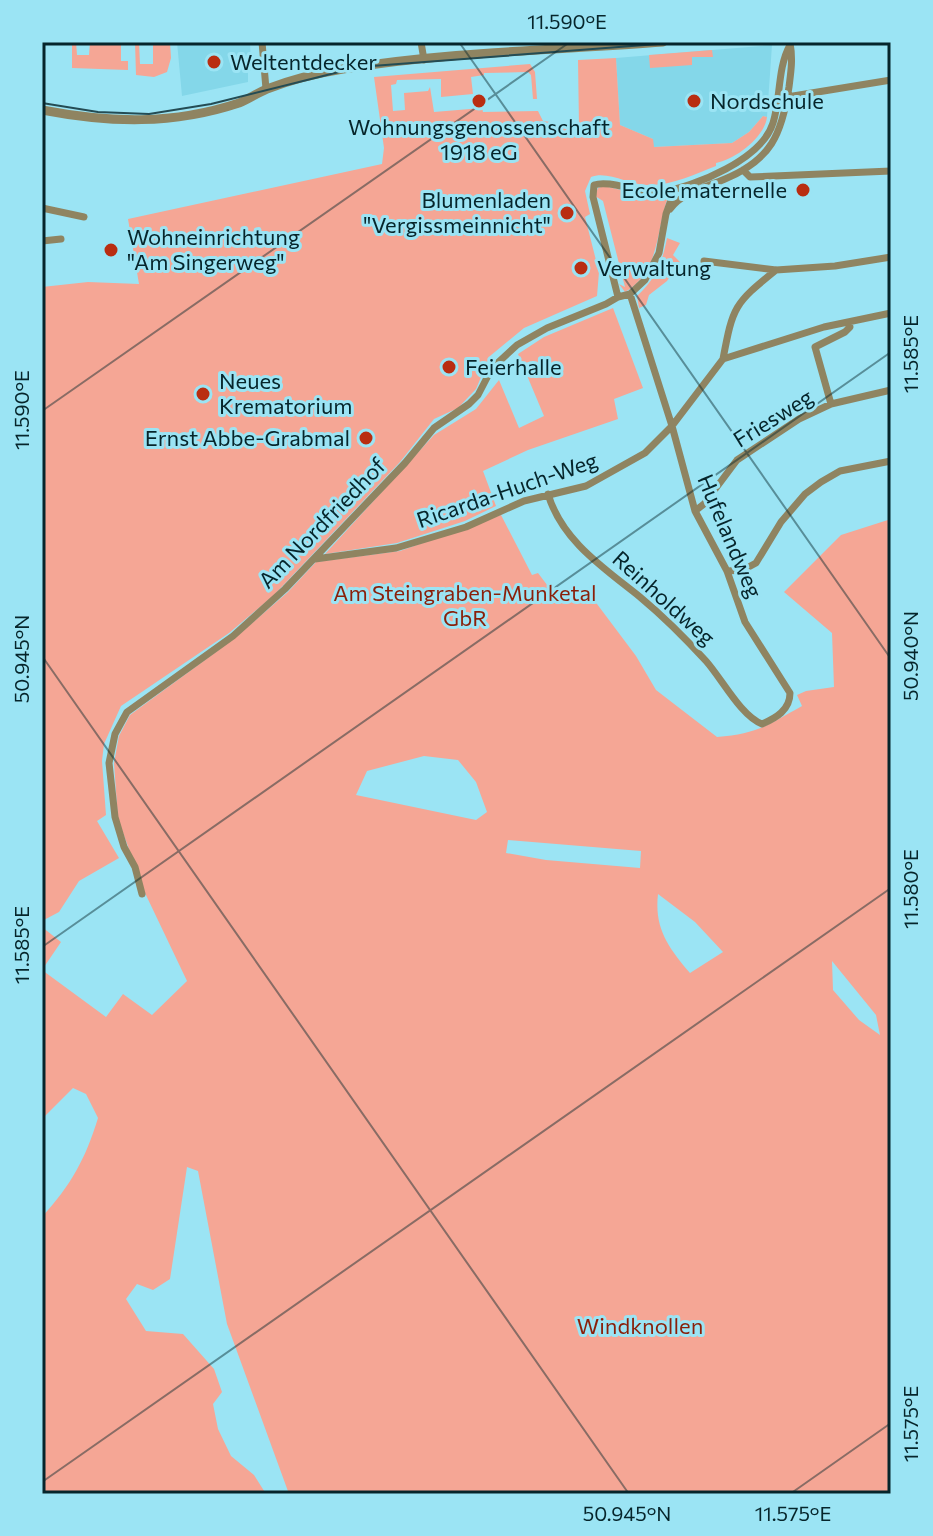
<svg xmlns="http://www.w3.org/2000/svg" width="933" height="1536" font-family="Commissioner,sans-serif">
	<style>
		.built { fill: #84d7e9 }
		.green { fill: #f5a695; fill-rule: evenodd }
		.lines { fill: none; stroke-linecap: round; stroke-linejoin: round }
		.minor { stroke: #8f8461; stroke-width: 7 }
		.tertiary { stroke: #8f8461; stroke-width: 9 }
		.tram { stroke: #244c54; stroke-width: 2 }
		.ticks { fill: none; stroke: #06252b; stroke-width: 2; stroke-opacity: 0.45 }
		.poi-dot { fill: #b92d11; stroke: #9be4f4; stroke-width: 3 }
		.labels { text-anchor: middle; stroke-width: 6; stroke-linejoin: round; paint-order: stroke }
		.poi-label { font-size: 22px; fill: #06252b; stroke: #9be4f4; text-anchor: start }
		.street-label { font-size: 22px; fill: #06252b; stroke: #9be4f4 }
		.park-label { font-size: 22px; fill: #8a1f09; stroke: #9be4f4 }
		.neatline { fill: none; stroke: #06252b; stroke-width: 3 }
		.ticks-label { font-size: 20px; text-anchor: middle; fill: #06252b }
	</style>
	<rect width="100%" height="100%" fill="#9be4f4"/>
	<path class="built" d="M 177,42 L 250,42 L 251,70 L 248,71 L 248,82 L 182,96 Z
		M 772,45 L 767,117 L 763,116 L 749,132 L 732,143 L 653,147 L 653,139 L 620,125 L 616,58 Z"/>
	<path class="green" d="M 72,42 L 76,42 L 77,55 L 89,55 L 90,42 L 121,42 L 121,61 L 128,61 L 128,70 L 72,68 Z
		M 135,42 L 139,42 L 140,64 L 153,64 L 153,42 L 170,42 L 171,58 L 167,72 L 154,77 L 136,75 Z
		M 712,50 L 713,57 L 692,57 L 692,65 L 650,68 L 649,55 Z
		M 616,58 L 620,125 L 653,139 L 654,147 L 732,143 L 749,132 L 763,116 L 767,117 C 765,137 735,160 716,163 L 716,166 C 695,174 671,186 647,185 C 630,185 607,170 591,177 L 585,191 L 590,214 L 585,217 L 599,272 L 597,296 L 524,328 L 490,356 L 476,389 L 458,408 L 434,419 L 400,462 L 273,596 L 229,633 L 121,706 L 104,744 L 102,761 L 106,815 L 97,821 L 119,858 L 79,881 L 59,912 L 42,921 L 42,287 L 88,282 L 139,284 L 128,219 L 382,164 L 384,148 L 374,77 L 530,64 L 535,72 L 537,99 L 533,99 L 531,75 L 528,72 L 484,73 L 484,75 L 471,77 L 473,94 L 441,97 L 441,79 L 397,80 L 396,84 L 391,85 L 393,111 L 405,110 L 404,93 L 428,91 L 430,87 L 434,112 L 482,108 L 483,112 L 538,111 L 543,121 L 579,126 L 578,60 Z
		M 604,186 L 642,195 L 666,194 L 668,197 C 656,230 660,272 625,292 L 619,284 L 625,287 L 603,201 L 595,196 L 598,188 Z
		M 667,238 L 680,243 L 673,255 L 680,262 L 667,281 L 649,295 L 646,305 L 639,308 L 637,296 C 656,278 662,264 667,238 Z
		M 613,308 L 643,388 L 614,399 L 618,419 L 528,450 L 483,471 L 496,506 L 465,521 L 397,543 L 325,554 L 434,435 L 476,409 L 499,380 L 519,428 L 544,416 L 518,354 L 544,337 Z
		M 501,515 L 532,575 L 538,573 L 560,602 L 588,592 L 636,656 L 656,690 L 717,737 C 757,734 768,725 802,706 L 797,695 L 806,691 L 834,687 L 832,633 L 784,592 L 841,535 L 891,519 L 891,1494 L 289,1494 L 227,1324 L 198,1171 L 187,1167 L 170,1279 L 153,1290 L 137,1284 L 126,1299 L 146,1331 L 183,1334 L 214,1369 L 222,1392 L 213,1404 L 218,1429 L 231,1456 L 254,1475 L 266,1494 L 42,1494 L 42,1217 C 71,1185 85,1160 98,1118 L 86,1094 L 73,1088 L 42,1119 L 42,927 L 61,942 L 42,970 L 106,1017 L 123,994 L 152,1015 L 187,981 L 145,893 L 118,819 L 114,763 L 119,736 L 130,715 L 235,638 L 288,592 L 316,562 L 400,551 ZM 424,756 L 458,760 L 476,782 L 487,812 L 476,820 L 356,795 L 367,771 ZM 508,840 L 641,851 L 640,868 L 546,860 L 506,853 ZM 658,894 L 695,922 L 723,952 L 690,973 C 669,948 654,929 658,894 ZM 832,961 L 876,1015 L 880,1035 L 859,1020 L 833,990 Z"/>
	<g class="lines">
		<path class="minor" d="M 262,42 L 266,89
			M 421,42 L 424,60
			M 787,97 L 891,80
			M 743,170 L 750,177 L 891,171
			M 42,208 L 84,217
			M 670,209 C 684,191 705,188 725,179 C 771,160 782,134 789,87 C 791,71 793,59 790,43
			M 42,241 L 61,239
			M 704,261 L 776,270 L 835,266 L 891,257
			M 618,297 L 593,197 L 594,185 C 611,179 640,195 661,192 C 695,187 762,159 773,123 C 781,98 777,69 790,45
			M 723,359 C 733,306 734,304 776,270
			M 831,404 L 815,347 L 845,332 L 850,327 L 849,323
			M 548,494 C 562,541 604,568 640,597 C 664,617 685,638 706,661 C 722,679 741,716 762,724 C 776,718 790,710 790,693 L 745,622 L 727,571 L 695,511 L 672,426 L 630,294
			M 695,511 L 704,504 L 737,460 L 799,419 L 831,404 L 891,390
			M 315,559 L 396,548 L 466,527 L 524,501 L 586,486 L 645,453 L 672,426 L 723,359 L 824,327 L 891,313
			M 727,571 L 743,570 L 756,563 L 781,522 L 805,494 L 821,482 L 840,471 L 891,461
			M 142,894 L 135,867 L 124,847 L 115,817 L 109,763 L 115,734 L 127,712 L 233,636 L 285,589 L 405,463 L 434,428 L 469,404 L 478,395 L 492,368 L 517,345 L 547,328 L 606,304 L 618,297 L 630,294 L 645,280 L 659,253 L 666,214 L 675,189"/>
		<path class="tertiary" d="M 42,110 C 110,123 173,125 239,103 C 249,99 257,93 267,89 C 290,80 318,73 343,69 C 448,52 557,50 663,42"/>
		<path class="tram" d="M 42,103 L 98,112 L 149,114 L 211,104 L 359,67 L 684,42"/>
	</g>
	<path class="ticks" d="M 459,42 L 891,659M 42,411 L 570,42M 42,656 L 629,1494M 42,947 L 891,352M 42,1482 L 891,888M 790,1494 L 891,1423"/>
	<g class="poi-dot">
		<circle cx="214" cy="62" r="8"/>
		<circle cx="479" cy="101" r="8"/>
		<circle cx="694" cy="101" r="8"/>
		<circle cx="803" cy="190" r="8"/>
		<circle cx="567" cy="213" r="8"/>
		<circle cx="111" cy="250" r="8"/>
		<circle cx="581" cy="268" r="8"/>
		<circle cx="449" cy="367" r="8"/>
		<circle cx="203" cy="394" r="8"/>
		<circle cx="366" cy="438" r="8"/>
	</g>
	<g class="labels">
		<g class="poi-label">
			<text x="230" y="70">Weltentdecker</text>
			<text x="710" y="109">Nordschule</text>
			<text x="479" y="135" text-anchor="middle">Wohnungsgenossenschaft<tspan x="479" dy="25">1918 eG</tspan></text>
			<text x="787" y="198" text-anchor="end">Ecole maternelle</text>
			<text x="551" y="208" text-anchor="end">Blumenladen<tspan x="551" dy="25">"Vergissmeinnicht"</tspan></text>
			<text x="127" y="245">Wohneinrichtung<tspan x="127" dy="25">"Am Singerweg"</tspan></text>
			<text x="597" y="276">Verwaltung</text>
			<text x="465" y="375">Feierhalle</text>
			<text x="219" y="389">Neues<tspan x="219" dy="25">Krematorium</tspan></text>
			<text x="350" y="446" text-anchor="end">Ernst Abbe-Grabmal</text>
		</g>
		<g class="street-label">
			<text transform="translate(773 418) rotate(-32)" y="8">Friesweg</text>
			<text transform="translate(507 490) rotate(-19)" y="8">Ricarda-Huch-Weg</text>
			<text transform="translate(322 523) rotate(-46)" y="8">Am Nordfriedhof</text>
			<text transform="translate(730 536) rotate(67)" y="8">Hufelandweg</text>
			<text transform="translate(664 598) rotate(42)" y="8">Reinholdweg</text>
		</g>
		<g class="park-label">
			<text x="465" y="601">Am Steingraben-Munketal<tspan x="465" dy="25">GbR</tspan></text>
			<text x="640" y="1334">Windknollen</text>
		</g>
	</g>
	<rect width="933" height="1536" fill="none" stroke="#9be4f4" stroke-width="88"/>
	<rect x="44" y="44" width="845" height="1448" class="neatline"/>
	<g class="ticks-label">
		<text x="567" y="29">11.590°E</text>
		<text transform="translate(911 354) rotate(-90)" y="7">11.585°E</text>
		<text transform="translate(22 410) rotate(-90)" y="7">11.590°E</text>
		<text transform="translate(911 656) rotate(-90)" y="7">50.940°N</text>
		<text transform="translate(22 659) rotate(-90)" y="7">50.945°N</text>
		<text transform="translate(911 889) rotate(-90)" y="7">11.580°E</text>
		<text transform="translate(22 945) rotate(-90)" y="7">11.585°E</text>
		<text transform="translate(911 1424) rotate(-90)" y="7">11.575°E</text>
		<text x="627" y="1521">50.945°N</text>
		<text x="793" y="1521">11.575°E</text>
	</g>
</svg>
